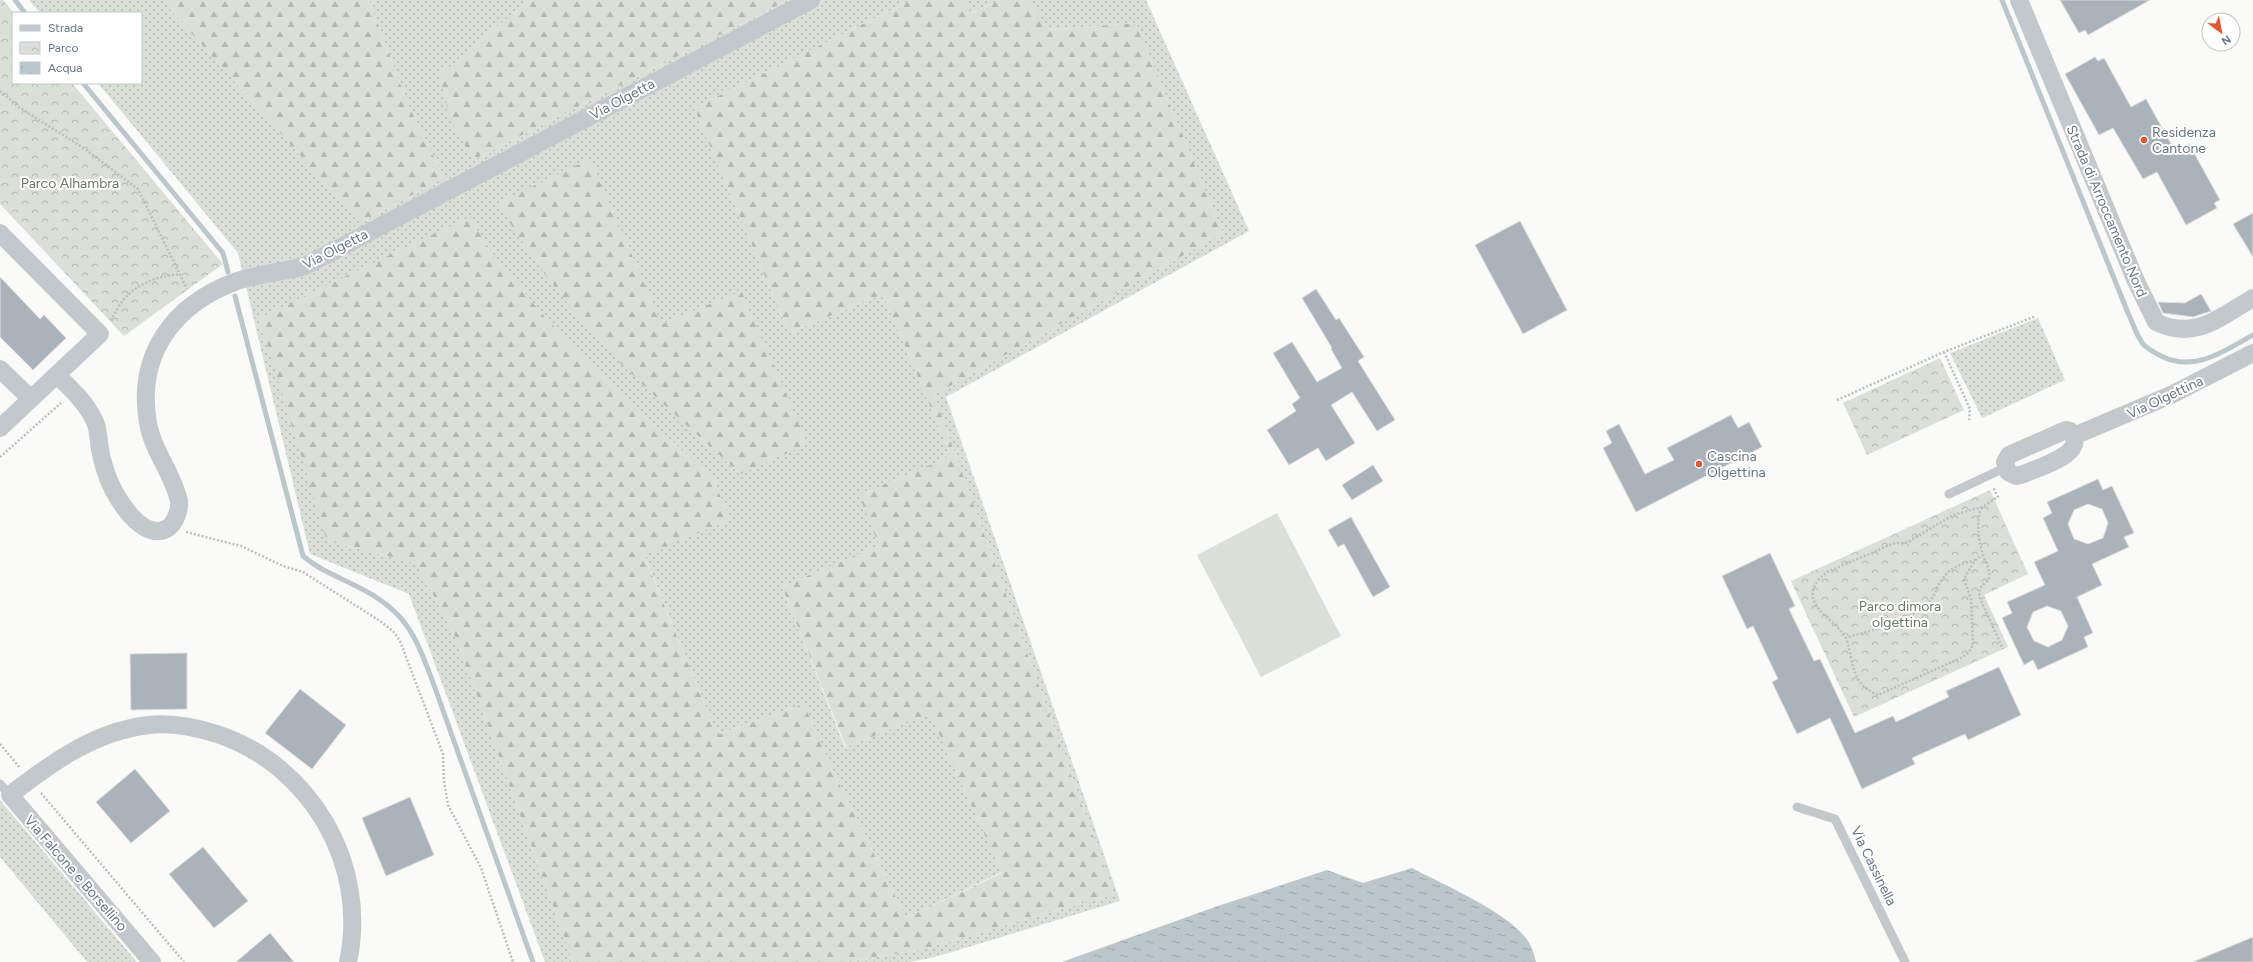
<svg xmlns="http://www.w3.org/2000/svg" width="2253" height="962" font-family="Figtree,sans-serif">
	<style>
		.grass { fill: url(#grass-dots); fill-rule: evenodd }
		.forest { fill: url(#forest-firs) }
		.park { fill: url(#park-crowns) }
		.garden { fill: #dadfd7 }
		.water { fill: url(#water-ripples) }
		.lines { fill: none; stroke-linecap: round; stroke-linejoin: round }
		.stream { stroke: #bbc7cb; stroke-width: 5 }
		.building { fill: #aab3b9; stroke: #dcdcda; fill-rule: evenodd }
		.path { stroke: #bbbfc2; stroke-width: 2.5; stroke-dasharray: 2 2; stroke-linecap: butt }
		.service { stroke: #c3c8cc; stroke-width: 9 }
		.minor { stroke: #c3c8cc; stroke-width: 18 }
		.poi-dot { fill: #e4572e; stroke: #fff; stroke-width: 1.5 }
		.labels { text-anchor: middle; stroke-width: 4; stroke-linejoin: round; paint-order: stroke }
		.street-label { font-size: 14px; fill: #657683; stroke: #fff }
		.poi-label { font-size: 14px; fill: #657683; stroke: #fff; text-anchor: start }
		.park-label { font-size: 14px; fill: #687a64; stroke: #fff }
	</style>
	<defs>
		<pattern id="grass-dots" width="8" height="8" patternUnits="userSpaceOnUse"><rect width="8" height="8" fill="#dadfd7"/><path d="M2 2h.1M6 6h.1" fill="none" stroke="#b4b9b4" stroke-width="1.8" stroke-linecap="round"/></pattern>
		<pattern id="forest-firs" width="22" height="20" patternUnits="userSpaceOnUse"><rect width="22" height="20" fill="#dadfd7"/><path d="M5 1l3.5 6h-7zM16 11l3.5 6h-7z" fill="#b4b9b4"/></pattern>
		<pattern id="park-crowns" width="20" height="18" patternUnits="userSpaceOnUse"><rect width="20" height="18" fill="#dadfd7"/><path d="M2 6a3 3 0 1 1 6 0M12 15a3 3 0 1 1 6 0" fill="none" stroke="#b4b9b4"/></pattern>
		<pattern id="water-ripples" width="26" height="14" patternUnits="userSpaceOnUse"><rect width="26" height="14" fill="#bbc7cb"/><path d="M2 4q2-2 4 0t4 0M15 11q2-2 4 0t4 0" fill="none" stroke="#9ca6aa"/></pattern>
	</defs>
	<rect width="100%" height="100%" fill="#fafaf8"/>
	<path class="grass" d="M 29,0 L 162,0 L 360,223 L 444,178 L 407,102 L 369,0 L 529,0 L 439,76 L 473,160 L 788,0 L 911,0 L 694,108 L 789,333 L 883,294 L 951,456 L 860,495 L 880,545 L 782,587 L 845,747 L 930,714 L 1002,872 L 906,918 L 829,763 L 804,704 L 717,735 L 644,554 L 730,520 L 714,480 L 598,373 L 545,317 L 497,261 L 469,217 L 327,541 L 416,563 L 457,640 L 573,962 L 545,962 L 409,594 L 310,554 L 238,253 L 98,83 L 141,83 L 141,13 L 40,13 ZM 590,159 L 662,325 L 740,474 L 665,405 L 605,347 Z
		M 962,0 L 1000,0 L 971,13 Z
		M 1031,0 L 1146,0 L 1249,231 L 946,397 L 1120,901 L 935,957 L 910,962 L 845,962 L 924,949 L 1114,894 L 934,395 L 1223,233 L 1136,23 L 1046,30 Z
		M 2038,318 L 2065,380 L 1982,418 L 1950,353 Z
		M 0,800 L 137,962 L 87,962 L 0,857 Z"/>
	<path class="forest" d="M 162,0 L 369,0 L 407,102 L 444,178 L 360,223 Z
		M 529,0 L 788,0 L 473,160 L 452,123 L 439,76 Z
		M 911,0 L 962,0 L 972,13 L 1000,0 L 1031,0 L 1047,30 L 1136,23 L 1223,233 L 934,395 L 1114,894 L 924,949 L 845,962 L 573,962 L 457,640 L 416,563 L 327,541 L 259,318 L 469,217 L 497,261 L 545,317 L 598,373 L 714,480 L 730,520 L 644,555 L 717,735 L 804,704 L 829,763 L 906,918 L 1002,873 L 930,714 L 846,747 L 782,587 L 879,545 L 859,495 L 951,456 L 883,294 L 789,333 L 694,108 Z
		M 590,159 L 662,324 L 741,291 L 808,444 L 740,474 C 695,432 648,392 605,347 C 564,303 529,255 498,203 Z"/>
	<path class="park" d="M 0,0 L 3,0 L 14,13 L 13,83 L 72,83 L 223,264 L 124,336 L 0,204 Z
		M 1940,358 L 1964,410 L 1867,455 L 1843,403 Z
		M 1990,490 L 2028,574 L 1984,595 L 2008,647 L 1854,717 L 1791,581 Z"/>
	<path class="garden" d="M 1277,513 L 1341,636 L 1261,677 L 1197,555 Z"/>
	<path class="water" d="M 1412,868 C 1444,885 1503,910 1525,937 C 1531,944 1534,953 1536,962 L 1062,962 L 1215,907 L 1327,870 L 1363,883 Z"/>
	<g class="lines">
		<path class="stream" d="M 15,0 L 25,13
			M 2002,0 L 2128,313 C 2133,323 2136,335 2143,344 C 2148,349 2155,353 2161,356 C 2194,373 2224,351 2253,335
			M 83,83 L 223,253 L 228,272
			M 235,296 L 303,556 C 319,570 337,576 356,586 C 408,611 416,637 435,688 L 533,962"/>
	</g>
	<path class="building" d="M 2060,0 L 2150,0 L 2088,35 L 2085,30 L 2079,33 Z
		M 2095,57 L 2098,61 L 2104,58 L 2131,107 L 2146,99 L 2175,151 L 2189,144 L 2220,200 L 2214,203 L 2217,208 L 2186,225 L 2157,172 L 2143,179 L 2113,128 L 2099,135 L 2065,74 Z
		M 2253,213 L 2253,257 L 2233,224 Z
		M 1520,221 L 1567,310 L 1523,334 L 1475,245 Z
		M 0,277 L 40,319 L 44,315 L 66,338 L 33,370 L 0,337 Z
		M 1316,289 L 1336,320 L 1339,318 L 1364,357 L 1358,361 L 1395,420 L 1377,431 L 1352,392 L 1331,405 L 1355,443 L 1326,461 L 1318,448 L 1289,465 L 1267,430 L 1296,411 L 1292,404 L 1300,398 L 1273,353 L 1292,342 L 1317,382 L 1342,368 L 1331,349 L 1332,348 L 1302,298 Z
		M 2201,294 L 2211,311 L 2193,317 L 2163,313 L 2158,302 L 2185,303 Z
		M 1731,415 L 1738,428 L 1749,422 L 1762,447 L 1636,512 L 1603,448 L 1612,443 L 1606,431 L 1619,424 L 1645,474 L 1674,460 L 1667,448 Z
		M 1373,465 L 1383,481 L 1352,500 L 1342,485 Z
		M 2098,479 L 2103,490 L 2112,486 L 2134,533 L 2124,537 L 2129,547 L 2092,564 L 2102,585 L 2077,597 L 2093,633 L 2084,637 L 2088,647 L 2038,670 L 2033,660 L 2024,665 L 2002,618 L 2012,613 L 2007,602 L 2045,585 L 2034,562 L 2058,551 L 2043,518 L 2052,513 L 2047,502 ZM 2088,504 L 2102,509 L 2108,523 L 2103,538 L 2088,544 L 2074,539 L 2068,524 L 2074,510 ZM 2047,606 L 2061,611 L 2068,626 L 2062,640 L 2048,647 L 2034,641 L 2027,627 L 2033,612 Z
		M 1351,517 L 1390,587 L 1373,597 L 1344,544 L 1338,547 L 1328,530 Z
		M 1770,553 L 1795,606 L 1789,609 L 1814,661 L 1820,659 L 1855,733 L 1893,716 L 1896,722 L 1949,697 L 1946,691 L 1999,667 L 2021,715 L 1968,740 L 1965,734 L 1912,758 L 1915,764 L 1862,789 L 1830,718 L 1797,734 L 1772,682 L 1778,679 L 1753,626 L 1747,629 L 1722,576 Z
		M 187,653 L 187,709 L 131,710 L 130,654 Z
		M 300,689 L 346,725 L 312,769 L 265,733 Z
		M 135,769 L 170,811 L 131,843 L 96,802 Z
		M 410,797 L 434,855 L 386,876 L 362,818 Z
		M 203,847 L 248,901 L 214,928 L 169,874 Z
		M 270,933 L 294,962 L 236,962 Z
		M 2253,937 L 2253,962 L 2193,962 Z"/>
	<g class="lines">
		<path class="path" d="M 0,91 L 20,108 L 82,147 L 138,189 L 187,289
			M 110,320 C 115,314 119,305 124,299 C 138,283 159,276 180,274
			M 1944,352 L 1970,409 L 1969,420
			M 1837,400 L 1944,352 L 2036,316
			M 0,457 L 61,403
			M 1981,507 C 1976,523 1978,538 1983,555 C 1986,564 1990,569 1989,579 L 1980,588 L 1979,596 L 2003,649
			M 186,532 L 241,546 L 283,566 L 303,572 L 380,621 L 393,631 L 400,641 L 443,754 L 444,781 L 448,805 L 481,868 L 513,962
			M 1975,560 L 1983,555
			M 1845,638 C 1873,630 1904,623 1927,604 C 1936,596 1936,586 1943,578 C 1949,568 1964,563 1975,560 L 1964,579 L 1971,599 L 1973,645 L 1969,652 L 1963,657 L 1878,695 C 1849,683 1855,663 1846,639 C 1837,618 1789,602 1827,572 L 1892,544 L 1908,542 L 1953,515 L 1982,507 L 1998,497 L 1993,487
			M 0,744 L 20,768
			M 41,793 L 184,962"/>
		<path class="service" d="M 1949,494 L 1998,471
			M 0,784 L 10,795
			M 1797,807 L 1835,819 L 1905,962"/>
		<path class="minor" d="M 2019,0 L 2135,279 L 2156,322 C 2195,341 2220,317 2253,298
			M 0,233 L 100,334 L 0,428
			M 0,369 L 31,399
			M 57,375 C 71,389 87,403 95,422 C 98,428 98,435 99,442 C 100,453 103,464 107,475 C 113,494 142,544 168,528 C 175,523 180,510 179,501 C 173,473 153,452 148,423 C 136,354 174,304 237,281 C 259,274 283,272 305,266 L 811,0
			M 2066,430 L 2070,431 C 2090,453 2039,467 2024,474 L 2016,476 L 2008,472 L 2005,462 L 2009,455 Z
			M 2074,436 L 2173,394 L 2253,353
			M 152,962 L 10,795 C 51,763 95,731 149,725 C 172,722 195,727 217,734 C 311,765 369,865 348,962"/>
	</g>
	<g class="poi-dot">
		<circle cx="2144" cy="140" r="4"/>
		<circle cx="1699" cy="464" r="4"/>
	</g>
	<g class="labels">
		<g class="street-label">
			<text transform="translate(622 99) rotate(-28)" y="5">Via Olgetta</text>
			<text transform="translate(2107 211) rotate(67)" y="5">Strada di Arroccamento Nord</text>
			<text transform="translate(335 249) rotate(-27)" y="5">Via Olgetta</text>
			<text transform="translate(2165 397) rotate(-25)" y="5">Via Olgettina</text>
			<text transform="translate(1874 866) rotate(64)" y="5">Via Cassinella</text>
			<text transform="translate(76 873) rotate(49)" y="5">Via Falcone e Borsellino</text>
		</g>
		<g class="poi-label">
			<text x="2152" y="137">Residenza<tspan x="2152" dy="16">Cantone</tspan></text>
			<text x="1707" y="461">Cascina<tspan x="1707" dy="16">Olgettina</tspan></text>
		</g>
		<g class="park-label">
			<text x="70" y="188">Parco Alhambra</text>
			<text x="1900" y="611">Parco dimora<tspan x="1900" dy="16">olgettina</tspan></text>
		</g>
	</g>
	<rect x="12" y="12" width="130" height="72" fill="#ffffff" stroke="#c1c8cd"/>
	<rect x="20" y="25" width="20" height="6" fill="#c3c8cc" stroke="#c1c8cd"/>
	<text x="48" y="32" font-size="12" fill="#657683">Strada</text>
	<rect x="20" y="42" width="20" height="12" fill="url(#park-crowns)" stroke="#c1c8cd"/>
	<text x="48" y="52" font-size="12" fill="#657683">Parco</text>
	<rect x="20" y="62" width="20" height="12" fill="url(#water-ripples)" stroke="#c1c8cd"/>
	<text x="48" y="72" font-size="12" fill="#657683">Acqua</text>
	<g transform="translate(2221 32) rotate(148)"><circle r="19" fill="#ffffff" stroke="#c1c8cd"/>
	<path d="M0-3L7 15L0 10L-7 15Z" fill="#e4572e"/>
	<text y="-6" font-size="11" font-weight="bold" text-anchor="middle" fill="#657683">N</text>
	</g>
</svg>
